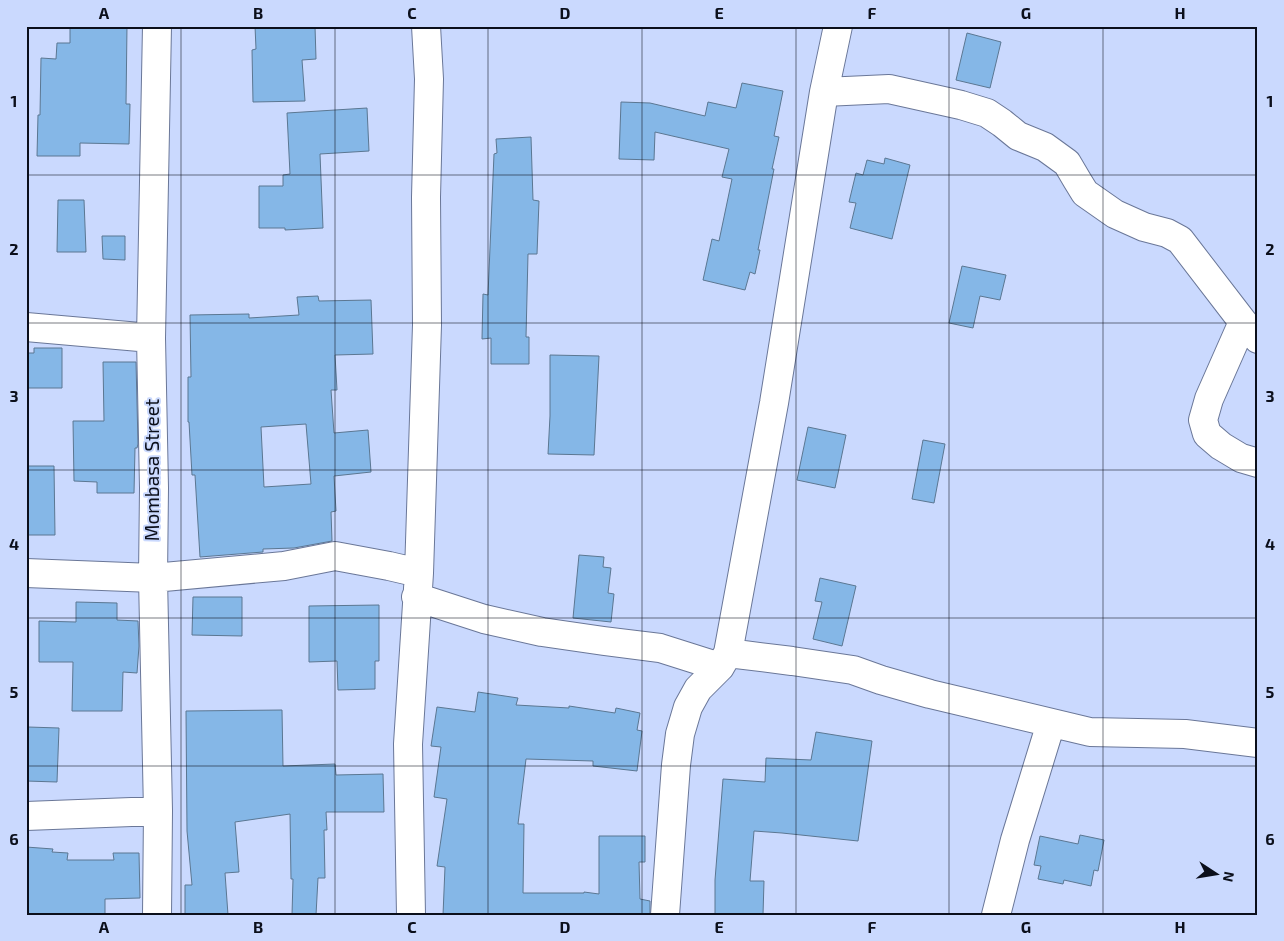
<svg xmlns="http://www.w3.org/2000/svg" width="1284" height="941" font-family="'Exo 2',sans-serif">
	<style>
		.building { fill: #85b7e7; stroke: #5b7792; fill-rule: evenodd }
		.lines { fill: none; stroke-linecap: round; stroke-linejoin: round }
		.street-casing { stroke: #6a7798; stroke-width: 30 }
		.street { stroke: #fff; stroke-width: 28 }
		.grid { fill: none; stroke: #0b0f1b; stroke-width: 1; stroke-opacity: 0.55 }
		.labels { text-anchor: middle; stroke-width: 4; stroke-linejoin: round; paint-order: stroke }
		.street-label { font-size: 19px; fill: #0b0f1b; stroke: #cad9fe }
		.neatline { fill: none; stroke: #0b0f1b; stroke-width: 2 }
		.grid-label { font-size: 16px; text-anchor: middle; font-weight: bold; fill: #0b0f1b }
	</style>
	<rect width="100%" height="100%" fill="#cad9fe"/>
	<path class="building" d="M 70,26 L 127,26 L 126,104 L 130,104 L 129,144 L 80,143 L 80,156 L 37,156 L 38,115 L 40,115 L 41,58 L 56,59 L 57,43 L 70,43 Z
		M 255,26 L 315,26 L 316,59 L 302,60 L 305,101 L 253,102 L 252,50 L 256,49 Z
		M 967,33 L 1001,42 L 990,88 L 956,80 Z
		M 742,83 L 783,91 L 774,136 L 779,137 L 772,169 L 774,169 L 758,250 L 760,250 L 755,274 L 750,272 L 745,290 L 703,280 L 712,239 L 719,241 L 732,179 L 722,177 L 729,149 L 655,132 L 654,160 L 619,159 L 621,102 L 650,103 L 705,116 L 708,102 L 736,108 Z
		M 367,108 L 369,151 L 320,154 L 323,228 L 285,230 L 285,228 L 259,228 L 259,186 L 283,186 L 283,175 L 290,174 L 287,113 Z
		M 531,137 L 533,200 L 539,201 L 537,254 L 528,254 L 526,337 L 529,337 L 529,364 L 491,364 L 491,338 L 482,339 L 483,294 L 488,295 L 494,154 L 497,153 L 496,139 Z
		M 885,158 L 910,165 L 892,239 L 850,228 L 856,203 L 849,202 L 856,173 L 863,175 L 867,160 L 884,164 Z
		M 58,200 L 84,200 L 86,252 L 57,252 Z
		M 102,236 L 125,236 L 125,260 L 103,259 Z
		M 962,266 L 1006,275 L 1000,300 L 980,296 L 973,328 L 949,323 Z
		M 318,296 L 319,301 L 371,300 L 373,354 L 335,355 L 337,390 L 331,390 L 334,433 L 368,430 L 371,472 L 334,476 L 336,511 L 331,512 L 332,541 L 294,548 L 263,549 L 263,552 L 200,557 L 195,475 L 192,475 L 189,422 L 188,422 L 188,377 L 191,377 L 190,315 L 249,314 L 249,318 L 299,315 L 297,297 ZM 306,424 L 311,484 L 264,487 L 261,427 Z
		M 34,348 L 62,348 L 62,388 L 26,388 L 26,353 L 34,353 Z
		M 550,355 L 599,356 L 594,455 L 548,454 L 550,416 Z
		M 103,362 L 136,362 L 138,444 L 137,448 L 135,448 L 134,493 L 97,493 L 97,482 L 74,481 L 73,421 L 104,421 Z
		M 808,427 L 846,435 L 835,488 L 797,480 Z
		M 923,440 L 945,444 L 934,503 L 912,499 Z
		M 26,466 L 54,466 L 55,535 L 26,535 Z
		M 579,555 L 604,557 L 603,567 L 611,568 L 608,593 L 614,594 L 611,622 L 573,618 Z
		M 820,578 L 856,586 L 842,646 L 813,639 L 822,602 L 815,601 Z
		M 193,597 L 242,597 L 242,636 L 192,635 Z
		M 76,602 L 117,603 L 117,620 L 138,621 L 139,646 L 137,673 L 123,672 L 122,711 L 72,711 L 73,662 L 39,662 L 39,621 L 76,622 Z
		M 379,605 L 379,661 L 375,661 L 375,689 L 338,690 L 337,661 L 309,662 L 309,606 Z
		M 478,692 L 518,698 L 516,705 L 569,708 L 569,706 L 615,713 L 616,708 L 640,713 L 637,730 L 642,731 L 637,771 L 593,766 L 593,761 L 526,759 L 518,824 L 524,824 L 523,893 L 584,893 L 584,892 L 599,894 L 599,836 L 645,836 L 645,862 L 639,862 L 640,899 L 650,901 L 650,915 L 443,915 L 445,867 L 437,866 L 447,799 L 434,797 L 441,747 L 431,746 L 437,707 L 475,712 Z
		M 282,710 L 283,766 L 335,764 L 336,775 L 383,774 L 384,812 L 326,812 L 327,830 L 324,830 L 325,878 L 318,878 L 316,915 L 292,915 L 293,879 L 291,879 L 290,814 L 235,822 L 239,872 L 225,873 L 228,915 L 185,915 L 185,885 L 192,885 L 187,831 L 186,711 Z
		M 28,727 L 59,728 L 57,782 L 26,781 Z
		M 816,732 L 872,741 L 858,841 L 782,833 L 754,831 L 750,881 L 764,881 L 763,915 L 715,915 L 715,880 L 723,779 L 765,782 L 766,758 L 811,760 Z
		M 1080,835 L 1104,840 L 1098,871 L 1094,870 L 1091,886 L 1064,880 L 1063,884 L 1038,879 L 1041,866 L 1034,865 L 1040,836 L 1078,844 Z
		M 26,847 L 53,849 L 52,852 L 68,853 L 67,860 L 114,860 L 113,853 L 139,853 L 140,898 L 105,899 L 105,915 L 26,915 Z"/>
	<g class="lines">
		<g class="street-casing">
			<path id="street" d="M 157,26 L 151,338 L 154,488 L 153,578 L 158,811 L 157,915
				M 824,92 L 889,89 L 961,105 L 987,113 L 1002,123 L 1018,136 L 1045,147 L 1067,163 L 1077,180 L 1085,193 L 1115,214 L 1144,227 L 1167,233 L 1180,240 L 1243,322 L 1258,339
				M 1243,322 L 1209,399 L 1203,420 L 1207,434 L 1221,446 L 1241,458 L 1258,463
				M 26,327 L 151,338
				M 26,573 L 153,578 L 284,566 L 335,556 L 389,566 L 419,573
				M 416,597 L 484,619 L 542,632 L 604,641 L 660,648 L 720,667
				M 728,653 L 792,661 L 853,670 L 881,680 L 930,694 L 1090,732 L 1185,734 L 1258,743
				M 26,816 L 158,811
				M 411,915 L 408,744 L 419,573 L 427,325 L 426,197 L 429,79 L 426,26
				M 665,915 L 676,765 L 680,734 L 688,707 L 698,689 L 720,667 L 728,653 L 774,403 L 824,92 L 838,26
				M 996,915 L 1015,840 L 1051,723"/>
		</g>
		<use href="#street" class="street"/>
	</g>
	<path class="grid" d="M 181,26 L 181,915M 335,26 L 335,915M 488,26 L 488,915M 642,26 L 642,915M 796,26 L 796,915M 949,26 L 949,915M 1103,26 L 1103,915M 26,175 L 1258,175M 26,323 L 1258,323M 26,470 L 1258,470M 26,618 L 1258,618M 26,766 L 1258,766"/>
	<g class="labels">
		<g class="street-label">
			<text transform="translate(152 470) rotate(-90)" y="7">Mombasa Street</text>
		</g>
	</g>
	<rect width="1284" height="941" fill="none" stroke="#cad9fe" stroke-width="55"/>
	<g transform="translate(1216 874) rotate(102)" stroke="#cad9fe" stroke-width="4" paint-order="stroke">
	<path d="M0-4L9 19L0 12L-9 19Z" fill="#0b0f1b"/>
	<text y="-8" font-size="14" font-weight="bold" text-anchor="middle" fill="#0b0f1b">N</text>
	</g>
	<rect x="28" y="28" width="1228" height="886" class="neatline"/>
	<g class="grid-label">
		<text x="104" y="19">A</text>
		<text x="258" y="19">B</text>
		<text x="412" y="19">C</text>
		<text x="565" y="19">D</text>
		<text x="719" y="19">E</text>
		<text x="872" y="19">F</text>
		<text x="1026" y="19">G</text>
		<text x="1180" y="19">H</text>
		<text x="14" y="107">1</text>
		<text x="1270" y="107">1</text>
		<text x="14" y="255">2</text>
		<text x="1270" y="255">2</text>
		<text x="14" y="402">3</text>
		<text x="1270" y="402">3</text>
		<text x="14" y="550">4</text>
		<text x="1270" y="550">4</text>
		<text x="14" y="698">5</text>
		<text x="1270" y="698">5</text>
		<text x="14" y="845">6</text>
		<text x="1270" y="845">6</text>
		<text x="104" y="933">A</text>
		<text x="258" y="933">B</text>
		<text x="412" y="933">C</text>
		<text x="565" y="933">D</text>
		<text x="719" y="933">E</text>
		<text x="872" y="933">F</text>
		<text x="1026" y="933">G</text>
		<text x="1180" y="933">H</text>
	</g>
</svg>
